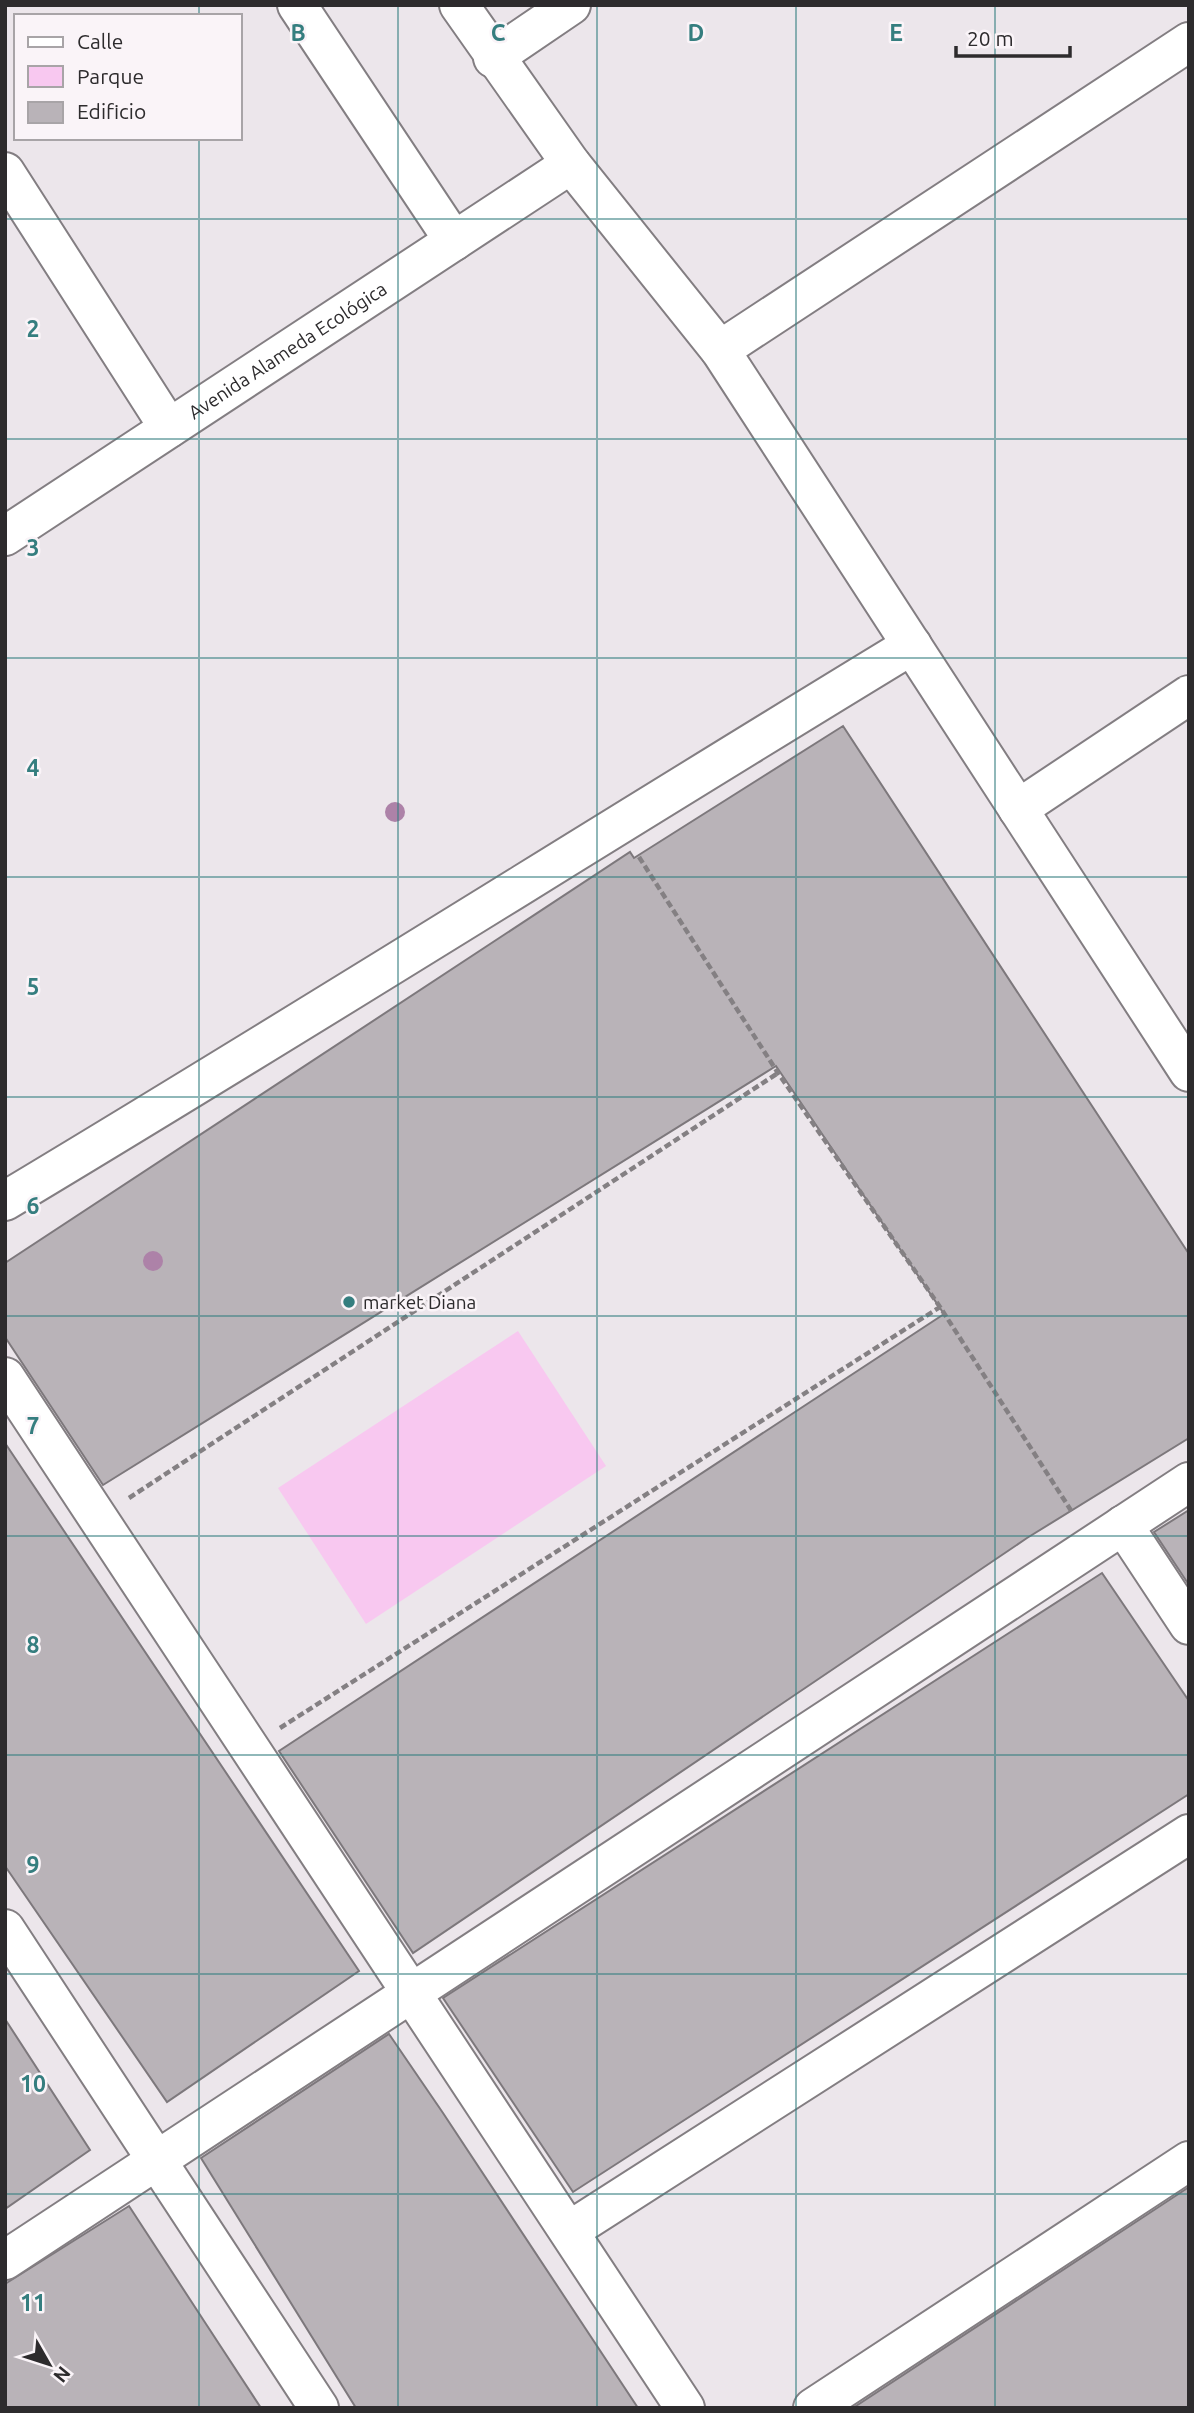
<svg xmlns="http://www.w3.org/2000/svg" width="1194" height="2413" font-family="Ubuntu,sans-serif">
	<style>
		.green { fill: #f8c8f0 }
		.building { fill: #b9b3b8; stroke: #7d787c; stroke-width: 2 }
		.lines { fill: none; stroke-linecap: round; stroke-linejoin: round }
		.minor-casing { stroke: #837e82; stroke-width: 42 }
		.path { stroke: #848083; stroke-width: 4.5; stroke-dasharray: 7 3.5; stroke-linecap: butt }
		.minor { stroke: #fff; stroke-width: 38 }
		.tree { fill: #ad82a8 }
		.grid { fill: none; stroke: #357e7f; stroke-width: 2; stroke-opacity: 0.55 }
		.poi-dot { fill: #357e7f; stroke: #faf4f8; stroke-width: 2.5 }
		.labels { text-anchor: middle; stroke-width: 5; stroke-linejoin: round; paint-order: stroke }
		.street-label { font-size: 19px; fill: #2d2b2d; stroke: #faf4f8 }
		.poi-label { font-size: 19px; fill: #2d2b2d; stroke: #faf4f8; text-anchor: start }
		.grid-label { font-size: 23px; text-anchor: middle; font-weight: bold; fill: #357e7f; stroke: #faf4f8; stroke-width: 5; stroke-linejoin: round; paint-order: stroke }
	</style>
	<rect width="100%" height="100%" fill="#ece6eb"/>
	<path class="green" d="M 518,1331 L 606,1466 L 366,1624 L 278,1488 Z"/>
	<path class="building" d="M 843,726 L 1189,1254 L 1189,1438 L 1027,1538 L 413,1953 L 279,1751 L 944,1314 L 776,1066 L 103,1485 L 5,1337 L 5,1263 L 630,852 L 634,858 Z
		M 5,1443 L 359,1971 L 167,2102 L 5,1866 Z
		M 1189,1510 L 1189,1585 L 1154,1532 Z
		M 1102,1573 L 1189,1701 L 1189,1794 L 573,2192 L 443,1998 Z
		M 5,2019 L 90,2150 L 5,2209 Z
		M 389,2034 L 443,2113 L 638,2408 L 356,2408 L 201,2158 Z
		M 1189,2187 L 1189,2408 L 853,2408 Z
		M 129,2206 L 206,2324 L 261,2408 L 5,2408 L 5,2284 Z"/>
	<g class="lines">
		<g class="minor-casing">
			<g id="minor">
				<path d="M 297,5 L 454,241"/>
				<path d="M 459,5 L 571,164 L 720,350 L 1189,1072"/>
				<path d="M 493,58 L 571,5"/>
				<path d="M 5,172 L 169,428"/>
				<path d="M 720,350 L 1189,42"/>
				<path id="s1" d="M 5,536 L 571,164"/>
				<path d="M 1018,809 L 1189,695"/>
				<path d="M 5,1201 C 309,1019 609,829 912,645"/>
				<path d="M 5,1377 L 685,2408"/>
				<path d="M 1123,1525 L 1189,1625"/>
				<path d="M 5,1929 L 319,2408"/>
				<path d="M 569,2231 L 1189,1834"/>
				<path d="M 5,2260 L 1189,1482"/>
				<path d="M 813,2408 L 1189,2161"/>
			</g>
		</g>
		<path class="path" d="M 639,857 L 778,1073 L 940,1307 L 1072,1512
			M 129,1498 L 778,1073
			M 280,1728 L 940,1307"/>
		<use href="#minor" class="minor"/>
	</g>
	<g class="tree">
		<circle cx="395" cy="812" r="10"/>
		<circle cx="153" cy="1261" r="10"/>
	</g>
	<path class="grid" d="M 199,5 L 199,16M 398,5 L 398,2408M 597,5 L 597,2408M 796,5 L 796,2408M 995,5 L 995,2408M 199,138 L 199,2408M 5,219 L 1189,219M 5,439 L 1189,439M 5,658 L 1189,658M 5,877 L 1189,877M 5,1097 L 1189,1097M 5,1316 L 1189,1316M 5,1536 L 1189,1536M 5,1755 L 1189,1755M 5,1974 L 1189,1974M 5,2194 L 1189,2194"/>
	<circle class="poi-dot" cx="349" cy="1302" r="7"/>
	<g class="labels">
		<g class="street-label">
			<text dy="7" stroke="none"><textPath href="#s1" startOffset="338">Avenida Alameda Ecológica</textPath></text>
		</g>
		<g class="poi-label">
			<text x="363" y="1309">market Diana</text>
		</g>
	</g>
	<g class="grid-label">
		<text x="298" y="41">B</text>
		<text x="498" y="41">C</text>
		<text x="696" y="41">D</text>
		<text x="896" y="41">E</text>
		<text x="33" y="337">2</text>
		<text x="33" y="556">3</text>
		<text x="33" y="776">4</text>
		<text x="33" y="995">5</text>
		<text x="33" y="1214">6</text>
		<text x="33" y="1434">7</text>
		<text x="33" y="1653">8</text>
		<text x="33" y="1873">9</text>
		<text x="33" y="2092">10</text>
		<text x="33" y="2311">11</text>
	</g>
	<rect width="1194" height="2413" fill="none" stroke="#2d2b2d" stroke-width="14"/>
	<rect x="14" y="14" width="228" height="126" fill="#faf4f8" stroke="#a8a4a7" stroke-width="2"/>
	<rect x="28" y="37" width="35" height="10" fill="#ffffff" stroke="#a8a4a7" stroke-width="2"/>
	<text x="77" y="49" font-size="21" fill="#2d2b2d">Calle</text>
	<rect x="28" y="66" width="35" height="21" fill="#f8c8f0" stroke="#a8a4a7" stroke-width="2"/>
	<text x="77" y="84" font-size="21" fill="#2d2b2d">Parque</text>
	<rect x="28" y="102" width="35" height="21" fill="#b9b3b8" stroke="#a8a4a7" stroke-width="2"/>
	<text x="77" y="119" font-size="21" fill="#2d2b2d">Edificio</text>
	<g transform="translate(49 2364) rotate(129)" stroke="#faf4f8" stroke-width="5" paint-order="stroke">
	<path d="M0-5L12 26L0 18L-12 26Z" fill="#2d2b2d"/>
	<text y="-10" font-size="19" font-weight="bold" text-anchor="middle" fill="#2d2b2d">N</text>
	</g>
	<path d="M956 46v10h114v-10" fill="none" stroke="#2d2b2d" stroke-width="3.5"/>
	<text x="967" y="46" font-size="21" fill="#2d2b2d" stroke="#faf4f8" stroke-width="5" paint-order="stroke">20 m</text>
</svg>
